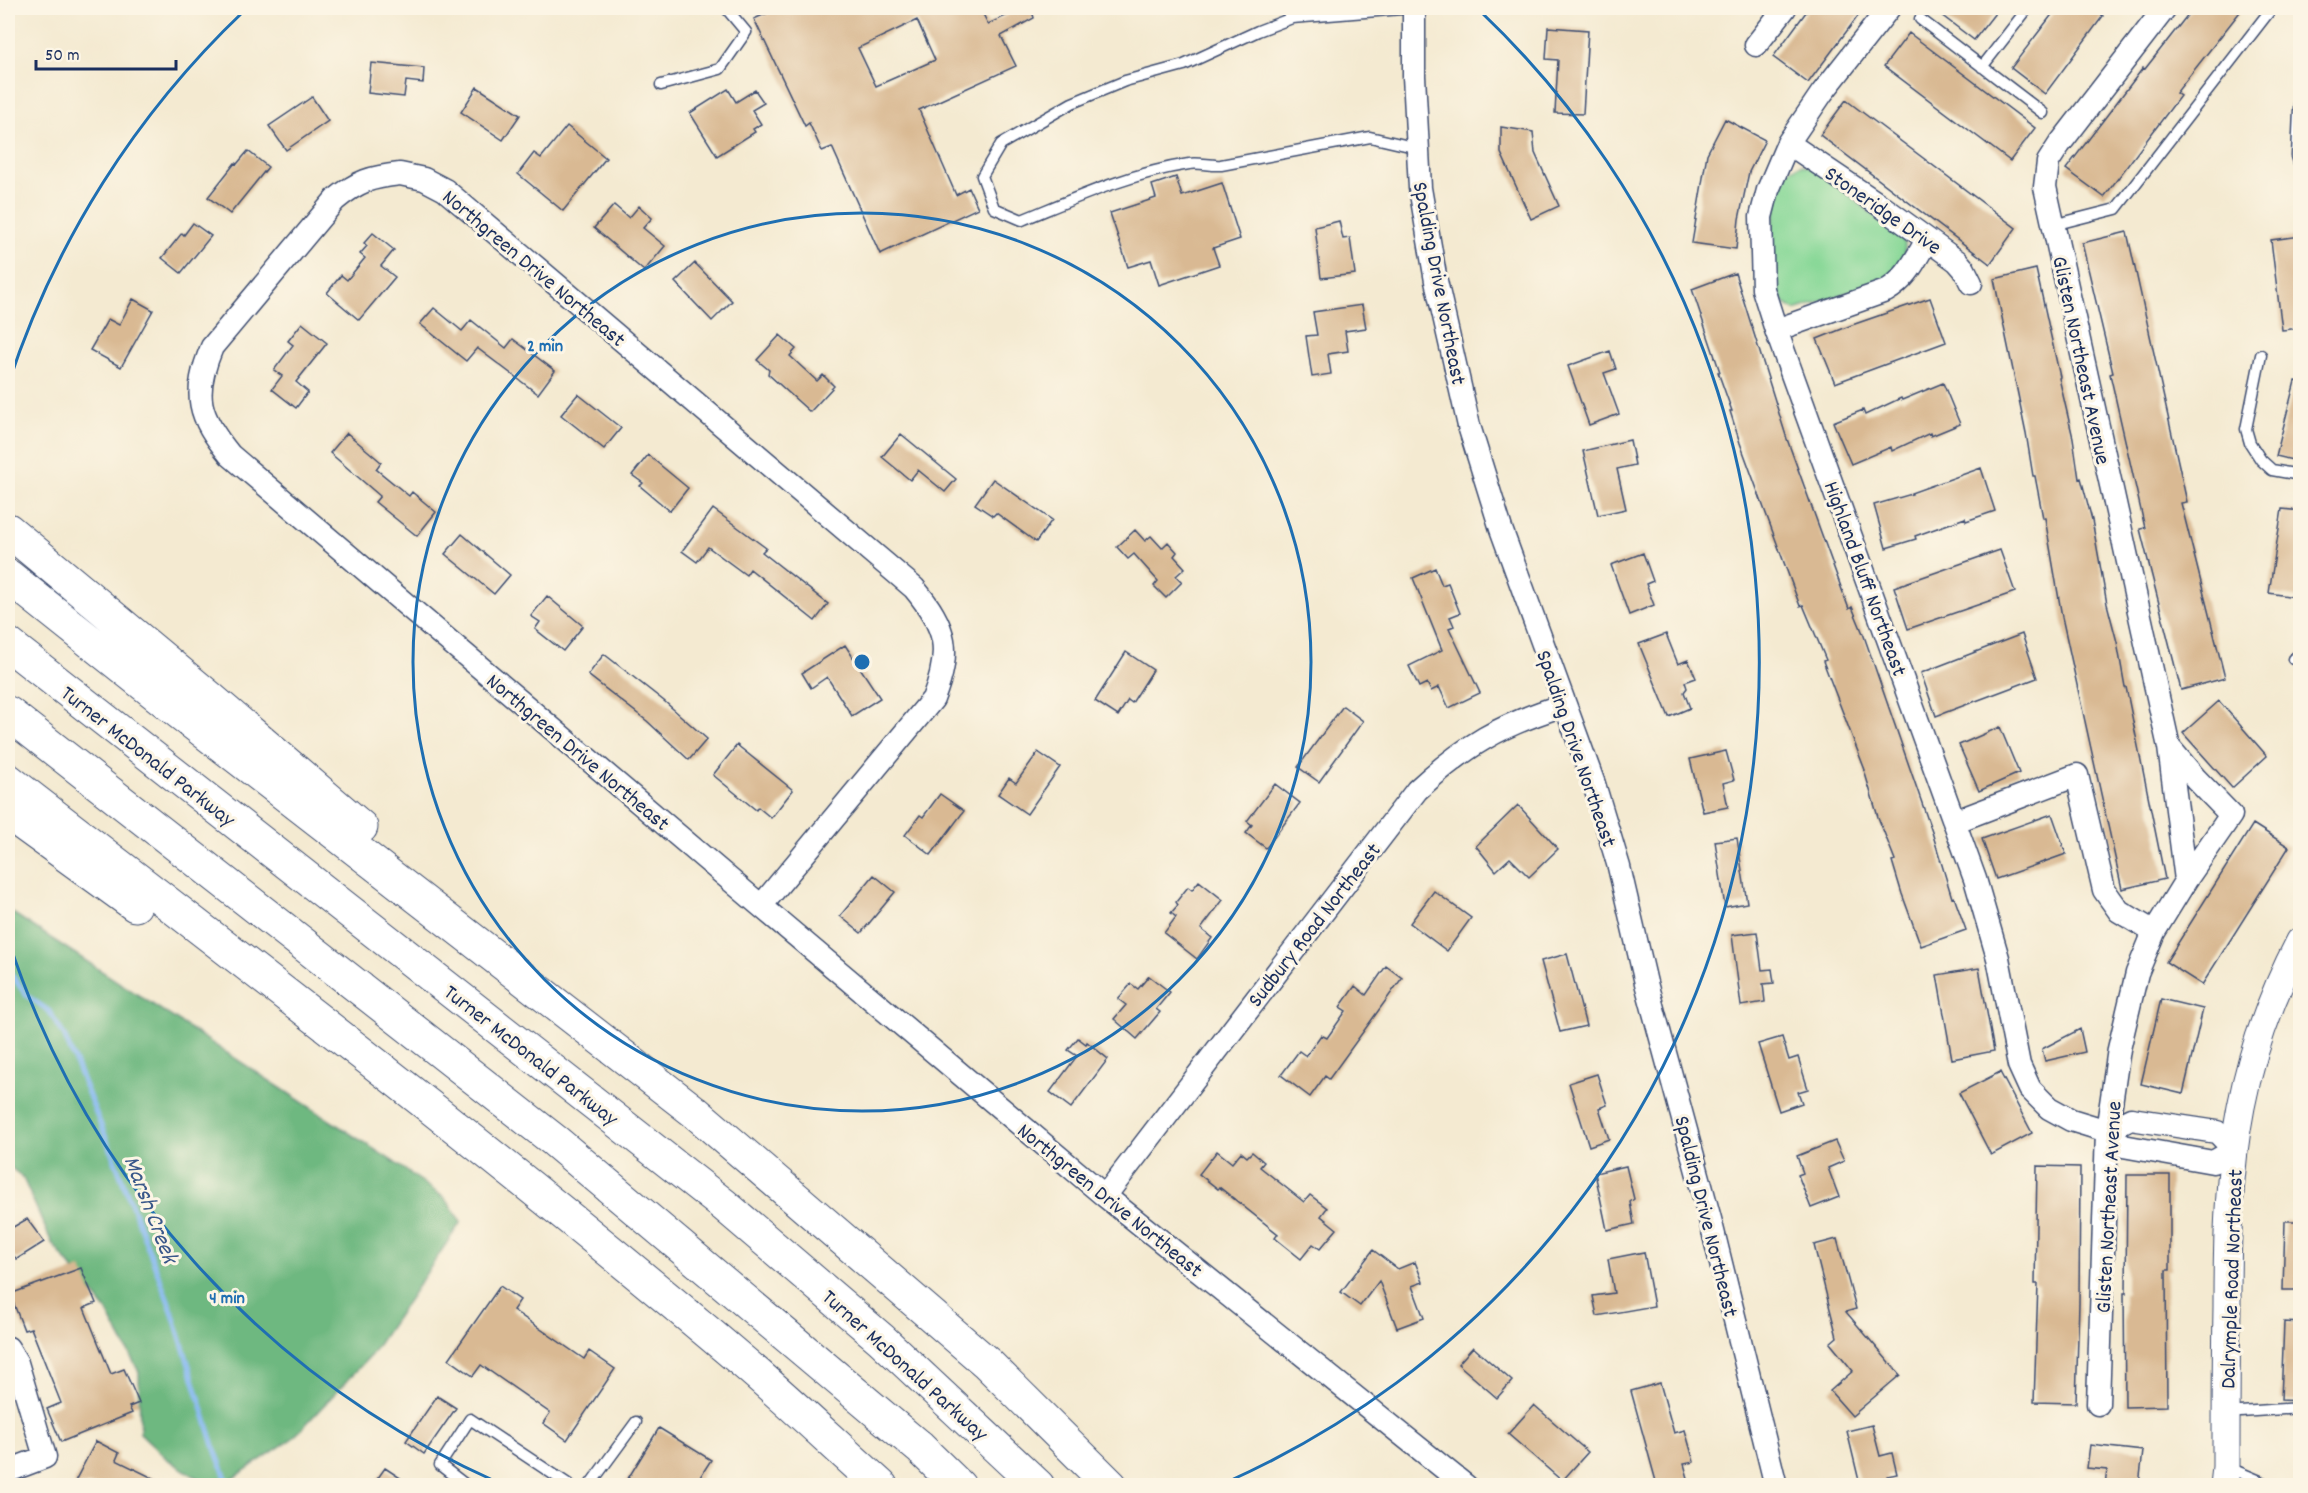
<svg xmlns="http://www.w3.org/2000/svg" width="2308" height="1493" font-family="Dekko,sans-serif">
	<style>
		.green { fill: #89d898; stroke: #52847b; stroke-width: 1.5 }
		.forest { fill: #6eb880; stroke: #44746f; stroke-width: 1.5 }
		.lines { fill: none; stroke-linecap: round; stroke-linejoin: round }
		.stream { stroke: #84b8f2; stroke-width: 5 }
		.building { fill: #d9b993; fill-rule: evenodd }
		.service-casing { stroke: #3c4b6f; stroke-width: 13 }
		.minor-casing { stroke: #3c4b6f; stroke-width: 25 }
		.tertiary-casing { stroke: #3c4b6f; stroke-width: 29 }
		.motorway-casing { stroke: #3c4b6f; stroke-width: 35 }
		.service { stroke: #fff; stroke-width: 10 }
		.minor { stroke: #fff; stroke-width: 22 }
		.tertiary { stroke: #fff; stroke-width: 27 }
		.motorway { stroke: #fff; stroke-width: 33 }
		.ring { fill: none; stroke: #1f6fb2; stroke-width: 3 }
		.labels { text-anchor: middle; stroke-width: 6; stroke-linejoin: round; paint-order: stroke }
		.street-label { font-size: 22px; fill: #1b2f5e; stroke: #fcf5e5 }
		.water-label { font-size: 24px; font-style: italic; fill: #3a588a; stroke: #fcf5e5 }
		.centre { fill: #1f6fb2; stroke: #fcf5e5; stroke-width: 3 }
		.ring-label { font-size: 18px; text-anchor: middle; font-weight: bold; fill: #1f6fb2; stroke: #fcf5e5; stroke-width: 6; stroke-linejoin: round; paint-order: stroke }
	</style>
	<rect width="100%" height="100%" fill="#fcf5e5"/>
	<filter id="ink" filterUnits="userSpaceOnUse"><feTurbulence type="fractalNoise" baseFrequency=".0167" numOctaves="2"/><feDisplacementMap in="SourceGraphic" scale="12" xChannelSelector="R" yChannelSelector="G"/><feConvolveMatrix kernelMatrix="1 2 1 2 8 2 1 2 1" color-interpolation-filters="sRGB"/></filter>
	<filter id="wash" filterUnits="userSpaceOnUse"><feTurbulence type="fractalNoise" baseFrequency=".008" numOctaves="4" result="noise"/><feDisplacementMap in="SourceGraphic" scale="24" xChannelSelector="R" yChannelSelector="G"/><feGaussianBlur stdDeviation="1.35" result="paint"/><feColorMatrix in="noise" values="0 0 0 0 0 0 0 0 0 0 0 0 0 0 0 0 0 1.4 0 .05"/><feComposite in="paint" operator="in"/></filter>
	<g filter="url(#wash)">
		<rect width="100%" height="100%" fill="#f4ead1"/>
		<path class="green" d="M 1801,165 L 1815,168 L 1901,237 L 1905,246 L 1905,258 L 1886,280 L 1795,310 L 1785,304 L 1777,290 L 1771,238 L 1778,188 L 1786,171 Z"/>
		<path class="forest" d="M 8,910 L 394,1162 L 446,1199 L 461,1222 L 371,1355 L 293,1438 L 223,1485 L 208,1485 L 167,1459 L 140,1433 L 139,1372 L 106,1310 L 52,1243 L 23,1178 L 8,1165 Z"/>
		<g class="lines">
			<path class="stream" d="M 8,964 L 10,972 L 26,995 L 49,1011 L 64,1035 L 105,1135 L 171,1308 L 216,1452 L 229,1486"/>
		</g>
		<g id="blocks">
			<path class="building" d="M 779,8 L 980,8 L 988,24 L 1023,8 L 1031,8 L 1034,18 L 1001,36 L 1016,66 L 919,110 L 956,195 L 969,188 L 978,208 L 880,254 L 832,147 L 822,151 L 809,123 L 805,126 L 754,19 ZM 917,20 L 935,60 L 876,86 L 858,48 Z
				M 1809,8 L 1864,8 L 1808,83 L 1773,57 Z
				M 1932,8 L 1999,8 L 1974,40 Z
				M 2057,8 L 2091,8 L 2103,16 L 2045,94 L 2011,68 Z
				M 2193,8 L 2243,8 L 2176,93 L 2180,96 L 2104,197 L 2066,169 L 2143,68 L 2145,69 Z
				M 1548,27 L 1588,30 L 1583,114 L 1555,113 L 1558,60 L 1546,59 Z
				M 1909,33 L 2035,128 L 2010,161 L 1884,66 Z
				M 371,63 L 424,68 L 423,83 L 406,81 L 404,97 L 368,93 Z
				M 477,87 L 520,115 L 503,140 L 461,112 Z
				M 728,89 L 736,102 L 755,90 L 764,103 L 752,110 L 761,124 L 753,129 L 755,132 L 717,156 L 690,113 Z
				M 312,97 L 328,121 L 286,150 L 269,126 Z
				M 1846,100 L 2016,228 L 1990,264 L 1820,135 Z
				M 1725,119 L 1765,140 L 1749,172 L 1739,219 L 1736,249 L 1692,243 L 1707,154 Z
				M 567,126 L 606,158 L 563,211 L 518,174 L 534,153 L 541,158 Z
				M 1501,127 L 1533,132 L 1535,153 L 1559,206 L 1531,219 L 1501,153 Z
				M 248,151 L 268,167 L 230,214 L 208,197 L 235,163 L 237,164 Z
				M 1176,177 L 1182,196 L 1222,183 L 1240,239 L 1213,248 L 1219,265 L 1159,285 L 1151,260 L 1128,267 L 1110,213 L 1156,198 L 1152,185 Z
				M 614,205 L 629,218 L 639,206 L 652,218 L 643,228 L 665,246 L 644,271 L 594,228 Z
				M 1339,221 L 1343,239 L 1350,238 L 1355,274 L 1321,278 L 1315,227 Z
				M 193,223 L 211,236 L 181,273 L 162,258 L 182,233 L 184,235 Z
				M 2127,232 L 2187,502 L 2181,503 L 2225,678 L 2181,690 L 2140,529 L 2145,528 L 2110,374 L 2113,373 L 2082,243 Z
				M 373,233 L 394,250 L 381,266 L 395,277 L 359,320 L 327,293 L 341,275 L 347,280 L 365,258 L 360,254 L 367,246 L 364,243 Z
				M 2301,236 L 2301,328 L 2282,330 L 2271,240 Z
				M 695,263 L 732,301 L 712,321 L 675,282 Z
				M 2036,269 L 2060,377 L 2059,378 L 2073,438 L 2079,479 L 2081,478 L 2092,520 L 2107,604 L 2117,642 L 2125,687 L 2126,687 L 2165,879 L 2122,889 L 2062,617 L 2045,518 L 2043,518 L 2035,476 L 2033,476 L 2026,433 L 1994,279 Z
				M 1735,273 L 1787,439 L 1849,609 L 1852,607 L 1864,636 L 1932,832 L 1952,898 L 1954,897 L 1966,930 L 1921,946 L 1902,894 L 1892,861 L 1895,860 L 1878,817 L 1864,770 L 1865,770 L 1823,661 L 1826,660 L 1803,605 L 1800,606 L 1740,443 L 1730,411 L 1732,411 L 1718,372 L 1720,372 L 1692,289 Z
				M 1930,298 L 1946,342 L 1835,383 L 1817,339 L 1852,325 Z
				M 133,299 L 153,310 L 121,367 L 90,350 L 108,319 L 119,325 Z
				M 1362,305 L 1366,328 L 1345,331 L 1348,351 L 1328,354 L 1331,374 L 1312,377 L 1306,336 L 1317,335 L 1313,312 Z
				M 434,308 L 462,331 L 471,320 L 506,348 L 513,339 L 555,371 L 538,394 L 477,348 L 466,361 L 420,324 Z
				M 302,323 L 327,343 L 296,382 L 308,392 L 296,408 L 272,389 L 282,376 L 274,370 L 293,345 L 288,341 Z
				M 780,335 L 796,349 L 790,356 L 817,381 L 823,375 L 834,386 L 810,412 L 768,374 L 769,370 L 757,360 Z
				M 1610,351 L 1616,369 L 1604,373 L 1619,414 L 1589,425 L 1568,366 Z
				M 2295,381 L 2301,382 L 2301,462 L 2276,456 Z
				M 1943,383 L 1960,424 L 1931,436 L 1930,433 L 1892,451 L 1891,447 L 1851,464 L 1833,422 L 1863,410 L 1865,415 L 1901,398 L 1902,400 Z
				M 578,394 L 621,428 L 604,449 L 561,415 Z
				M 347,433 L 381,462 L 376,469 L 409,496 L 412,492 L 436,512 L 417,536 L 375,502 L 380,496 L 330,453 Z
				M 901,434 L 956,479 L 945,492 L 918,470 L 910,480 L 882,457 Z
				M 1630,440 L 1635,465 L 1617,469 L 1626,509 L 1598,515 L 1583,451 Z
				M 648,455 L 688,488 L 670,511 L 640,486 L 643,483 L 632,475 Z
				M 1981,468 L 1995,511 L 1966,521 L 1965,518 L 1915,536 L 1916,539 L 1886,548 L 1874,505 L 1912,494 L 1911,493 Z
				M 993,479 L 1052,520 L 1036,542 L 996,513 L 993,516 L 975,504 Z
				M 713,509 L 766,548 L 762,552 L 828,604 L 815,621 L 750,569 L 746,575 L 708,547 L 697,562 L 682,551 Z
				M 2282,509 L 2301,511 L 2301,598 L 2269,593 Z
				M 1135,530 L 1145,541 L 1151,536 L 1162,548 L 1168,542 L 1177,552 L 1174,556 L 1185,568 L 1176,576 L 1182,582 L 1166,598 L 1154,586 L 1158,581 L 1134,554 L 1128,559 L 1117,547 Z
				M 462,534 L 510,575 L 494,594 L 445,554 Z
				M 2000,550 L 2015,592 L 1908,629 L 1894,587 Z
				M 1643,553 L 1653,581 L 1646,584 L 1654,605 L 1629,615 L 1611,565 Z
				M 1435,568 L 1442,585 L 1448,583 L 1460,613 L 1450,617 L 1454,626 L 1449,628 L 1480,693 L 1449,708 L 1439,687 L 1431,691 L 1427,683 L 1419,687 L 1409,666 L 1442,650 L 1413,578 Z
				M 547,596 L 583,626 L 563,651 L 535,629 L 540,622 L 531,616 Z
				M 1666,634 L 1678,664 L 1688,660 L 1696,678 L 1685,682 L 1687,688 L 1684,692 L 1690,708 L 1669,717 L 1639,644 Z
				M 2022,634 L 2037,678 L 1936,716 L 1921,673 Z
				M 845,645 L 880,698 L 852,716 L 827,677 L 811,688 L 802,673 Z
				M 1126,652 L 1153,670 L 1132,703 L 1128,700 L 1118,716 L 1095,701 Z
				M 604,654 L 664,701 L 707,739 L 689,760 L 647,721 L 588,675 Z
				M 2219,701 L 2267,756 L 2232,788 L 2183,733 Z
				M 1343,706 L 1363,721 L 1319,782 L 1298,767 Z
				M 2000,727 L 2019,773 L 1979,791 L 1959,745 Z
				M 737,745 L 793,790 L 771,818 L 758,807 L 756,810 L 713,775 Z
				M 1726,751 L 1734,780 L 1723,783 L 1728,807 L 1703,812 L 1690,759 Z
				M 1038,752 L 1060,767 L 1027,814 L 998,794 L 1009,778 L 1016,783 Z
				M 1275,784 L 1300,803 L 1266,848 L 1246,833 L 1252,825 L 1247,821 Z
				M 940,794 L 964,811 L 931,855 L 905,835 L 920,815 L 923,817 Z
				M 1518,805 L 1558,849 L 1529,877 L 1510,858 L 1496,871 L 1476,846 Z
				M 2052,814 L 2066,854 L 1996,879 L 1982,839 Z
				M 2253,824 L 2289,847 L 2202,985 L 2166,962 Z
				M 1737,838 L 1747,903 L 1725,907 L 1715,841 Z
				M 874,875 L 895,892 L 861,933 L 840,916 Z
				M 1199,881 L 1223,900 L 1201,929 L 1212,938 L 1197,959 L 1164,933 L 1176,917 L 1171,913 L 1178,905 L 1176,902 L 1188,887 L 1192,890 Z
				M 1434,891 L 1471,918 L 1447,951 L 1410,923 Z
				M 1757,932 L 1762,970 L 1772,969 L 1774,983 L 1763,984 L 1765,1002 L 1741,1006 L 1732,935 Z
				M 1567,954 L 1586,1026 L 1560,1032 L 1541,961 Z
				M 1386,966 L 1402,978 L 1329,1079 L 1325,1076 L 1310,1097 L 1281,1075 L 1299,1051 L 1306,1056 L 1321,1035 L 1327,1038 L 1346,1011 L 1340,1007 L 1355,986 L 1366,995 Z
				M 1979,968 L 1994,1051 L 1952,1059 L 1937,975 Z
				M 1149,976 L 1170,992 L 1156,1009 L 1160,1012 L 1137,1039 L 1114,1019 L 1126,1005 L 1118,999 L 1131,984 L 1138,989 Z
				M 2161,999 L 2203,1009 L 2183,1094 L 2141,1084 Z
				M 2080,1029 L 2085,1052 L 2045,1061 L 2042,1049 Z
				M 1782,1037 L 1789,1060 L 1798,1057 L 1808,1089 L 1798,1092 L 1802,1103 L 1779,1111 L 1758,1044 Z
				M 1078,1038 L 1086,1044 L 1087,1042 L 1108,1059 L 1071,1108 L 1050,1092 L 1077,1056 L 1068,1050 Z
				M 2000,1072 L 2032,1133 L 1991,1155 L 1959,1093 Z
				M 1597,1074 L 1607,1105 L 1599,1108 L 1609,1139 L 1589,1146 L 1569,1083 Z
				M 1835,1141 L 1844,1161 L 1828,1168 L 1839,1197 L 1811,1208 L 1798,1175 L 1803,1173 L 1797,1156 Z
				M 1217,1151 L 1232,1163 L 1241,1152 L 1247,1157 L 1252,1152 L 1264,1162 L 1260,1167 L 1304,1202 L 1310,1195 L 1327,1208 L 1321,1216 L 1337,1229 L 1320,1249 L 1313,1244 L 1301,1259 L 1275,1238 L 1278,1234 L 1219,1187 L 1218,1189 L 1199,1174 Z
				M 1626,1166 L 1634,1199 L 1630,1202 L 1634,1224 L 1607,1230 L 1595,1173 Z
				M 2037,1166 L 2080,1167 L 2079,1303 L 2076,1403 L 2034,1402 L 2038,1284 L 2035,1284 Z
				M 2127,1175 L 2170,1175 L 2170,1270 L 2166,1270 L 2167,1406 L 2125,1407 L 2124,1293 L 2126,1293 Z
				M 27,1219 L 44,1242 L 17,1259 L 8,1251 L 8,1230 Z
				M 2285,1221 L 2301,1221 L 2301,1290 L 2283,1290 Z
				M 1837,1239 L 1856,1309 L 1846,1312 L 1900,1375 L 1852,1416 L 1830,1391 L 1853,1371 L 1830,1343 L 1837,1337 L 1814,1245 Z
				M 1373,1250 L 1398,1269 L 1415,1262 L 1423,1282 L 1412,1286 L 1424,1318 L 1397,1328 L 1379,1281 L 1360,1306 L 1341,1292 Z
				M 1644,1252 L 1654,1306 L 1597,1316 L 1593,1296 L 1614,1293 L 1608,1259 Z
				M 81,1268 L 96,1303 L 84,1308 L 111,1374 L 124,1369 L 139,1403 L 129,1407 L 132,1413 L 61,1442 L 47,1409 L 61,1403 L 31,1328 L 24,1330 L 10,1294 Z
				M 500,1286 L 520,1300 L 513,1310 L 584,1359 L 589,1351 L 615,1369 L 567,1440 L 543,1423 L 550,1413 L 481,1365 L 473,1376 L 449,1359 Z
				M 2284,1322 L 2301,1323 L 2301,1401 L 2281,1400 Z
				M 1473,1347 L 1512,1381 L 1497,1398 L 1458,1364 Z
				M 1660,1383 L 1674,1433 L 1685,1430 L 1694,1462 L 1684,1464 L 1690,1485 L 1657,1485 L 1631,1391 Z
				M 437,1396 L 456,1408 L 424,1454 L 406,1441 Z
				M 1534,1405 L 1588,1452 L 1562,1481 L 1508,1434 Z
				M 1872,1425 L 1880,1456 L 1892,1453 L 1897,1474 L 1887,1476 L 1889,1485 L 1860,1485 L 1847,1431 Z
				M 659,1428 L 711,1460 L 695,1485 L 624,1485 Z
				M 96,1441 L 119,1453 L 116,1460 L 167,1485 L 73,1485 Z
				M 2090,1445 L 2143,1451 L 2139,1485 L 2105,1485 L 2107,1470 L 2087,1468 Z
				M 385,1468 L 411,1485 L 373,1485 Z"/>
		</g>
	</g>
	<g filter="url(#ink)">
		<use href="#blocks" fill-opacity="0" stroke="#3c4b6f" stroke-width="1.5"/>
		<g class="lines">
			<g class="service-casing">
				<path id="service" d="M 1414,8 L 1292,18 L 1258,31 L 1184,65 L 1125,81 L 1072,103 L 1001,144 L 982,176 L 994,208 L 1022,220 C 1076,198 1130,173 1189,164 C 1199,162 1211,166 1221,165 L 1370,137 L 1418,148
					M 1920,19 L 2043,113
					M 1982,67 L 2028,8
					M 661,85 L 720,69 L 746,32 L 726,8
					M 2300,88 L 2297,156 L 2300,166
					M 2053,225 L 2116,209 L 2272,8
					M 2261,355 L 2246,429 L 2250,443 L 2261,460 L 2272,470 L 2300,475
					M 2293,659 L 2300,654
					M 2226,1413 L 2300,1408
					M 2227,1467 L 2272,1486
					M 467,1486 L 440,1465 L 470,1419 L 571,1486
					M 589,1486 L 636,1422"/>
			</g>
			<g class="minor-casing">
				<path id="minor" d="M 1414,8 L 1414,76 L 1420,188 L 1436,281 L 1469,426 L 1501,529 L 1594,784 L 1619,867 L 1646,983 L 1710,1219 L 1776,1486
					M 1889,8 L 1822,93 L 1788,143 L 1768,190 L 1761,217 L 1763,289 L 1776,330 L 1975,879 L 1998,958 L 2019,1065 L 2030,1089 L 2049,1108 L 2071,1120 L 2107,1131 L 2123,1146 L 2213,1162 L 2234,1150 L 2217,1132 L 2131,1119 L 2107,1131
					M 2165,8 L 2059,145 L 2048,162 L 2045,187 L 2169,747 L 2186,880
					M 1756,45 L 1785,8
					M 1788,143 L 1880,205 L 1957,261 L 1964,269 L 1971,283
					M 400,174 L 424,179 L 445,190 L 914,588 C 947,628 952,650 933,699 L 761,906 L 230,455 C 198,416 192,395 212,347 L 335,200 C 358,181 371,177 400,174 Z
					M 1776,330 L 1886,291 C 1907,279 1915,260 1927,240
					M 1954,822 L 2077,775 L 2104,890 L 2119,911 L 2154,932
					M 761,906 L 1105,1196 L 1466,1486
					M 1105,1196 L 1417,790 C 1466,745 1500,725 1564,705
					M 8,1348 L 17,1363 L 45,1457 L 8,1471
					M 2098,1404 L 2107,1131 L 2119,1049 L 2137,973 L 2154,932 L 2186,880 L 2231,815 L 2196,779 L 2169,747"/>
			</g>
			<g class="tertiary-casing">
				<path id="tertiary" d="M 2224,1486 L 2226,1467 C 2226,1414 2226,1360 2227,1307 C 2227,1241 2228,1173 2241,1107 C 2252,1050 2273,993 2300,941"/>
			</g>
			<g class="motorway-casing">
				<path id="motorway" d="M 8,530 L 210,698 L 361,827
					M 8,576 L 180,713 L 695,1112 L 987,1363 L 1111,1486
					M 8,644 L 724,1205 L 881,1339 L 1038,1486
					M 8,713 L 555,1141 L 920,1448 L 959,1486
					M 8,780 C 255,971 504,1159 742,1361 C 789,1401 834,1444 881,1486
					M 8,813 L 135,905"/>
			</g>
			<use href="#service" class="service"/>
			<use href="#minor" class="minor"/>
			<use href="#tertiary" class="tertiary"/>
			<use href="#motorway" class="motorway"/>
		</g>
	</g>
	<g class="ring">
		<circle cx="862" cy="662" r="449"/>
		<path d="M497 1482A898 898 0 0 1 8 939M8 385A898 898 0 0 1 244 11M1480 11A898 898 0 0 1 1227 1482"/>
	</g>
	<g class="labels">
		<g class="street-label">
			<text transform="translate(1884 209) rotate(35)" y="8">Stoneridge Drive</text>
			<text transform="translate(535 267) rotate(40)" y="8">Northgreen Drive Northeast</text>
			<text transform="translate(1441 283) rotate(79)" y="8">Spalding Drive Northeast</text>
			<text transform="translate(2083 360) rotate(78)" y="8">Glisten Northeast Avenue</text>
			<text transform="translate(1867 578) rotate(70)" y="8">Highland Bluff Northeast</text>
			<text transform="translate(1578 748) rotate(71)" y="8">Spalding Drive Northeast</text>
			<text transform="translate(579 751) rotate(40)" y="8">Northgreen Drive Northeast</text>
			<text transform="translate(149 755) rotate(38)" y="8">Turner McDonald Parkway</text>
			<text transform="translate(1313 924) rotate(-52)" y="8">Sudbury Road Northeast</text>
			<text transform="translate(532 1054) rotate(38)" y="8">Turner McDonald Parkway</text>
			<text transform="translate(1111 1199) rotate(39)" y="8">Northgreen Drive Northeast</text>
			<text transform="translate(2107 1207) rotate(-87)" y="8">Glisten Northeast Avenue</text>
			<text transform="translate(1708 1216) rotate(76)" y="8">Spalding Drive Northeast</text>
			<text transform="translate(2230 1279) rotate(-88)" y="8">Dalrymple Road Northeast</text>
			<text transform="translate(906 1364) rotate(42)" y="8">Turner McDonald Parkway</text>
		</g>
		<g class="water-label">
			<text transform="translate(152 1209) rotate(69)" y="8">Marsh Creek</text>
		</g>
	</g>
	<circle cx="862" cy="662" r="9" class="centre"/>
	<g class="ring-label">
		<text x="545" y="351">2 min</text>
		<text x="227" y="1303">4 min</text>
	</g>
	<rect width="2308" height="1493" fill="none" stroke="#fcf5e5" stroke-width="30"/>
	<path d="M36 60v9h140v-9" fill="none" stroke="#1b2f5e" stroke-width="3"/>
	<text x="45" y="60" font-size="18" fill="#1b2f5e" stroke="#fcf5e5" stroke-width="4.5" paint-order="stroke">50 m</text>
</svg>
